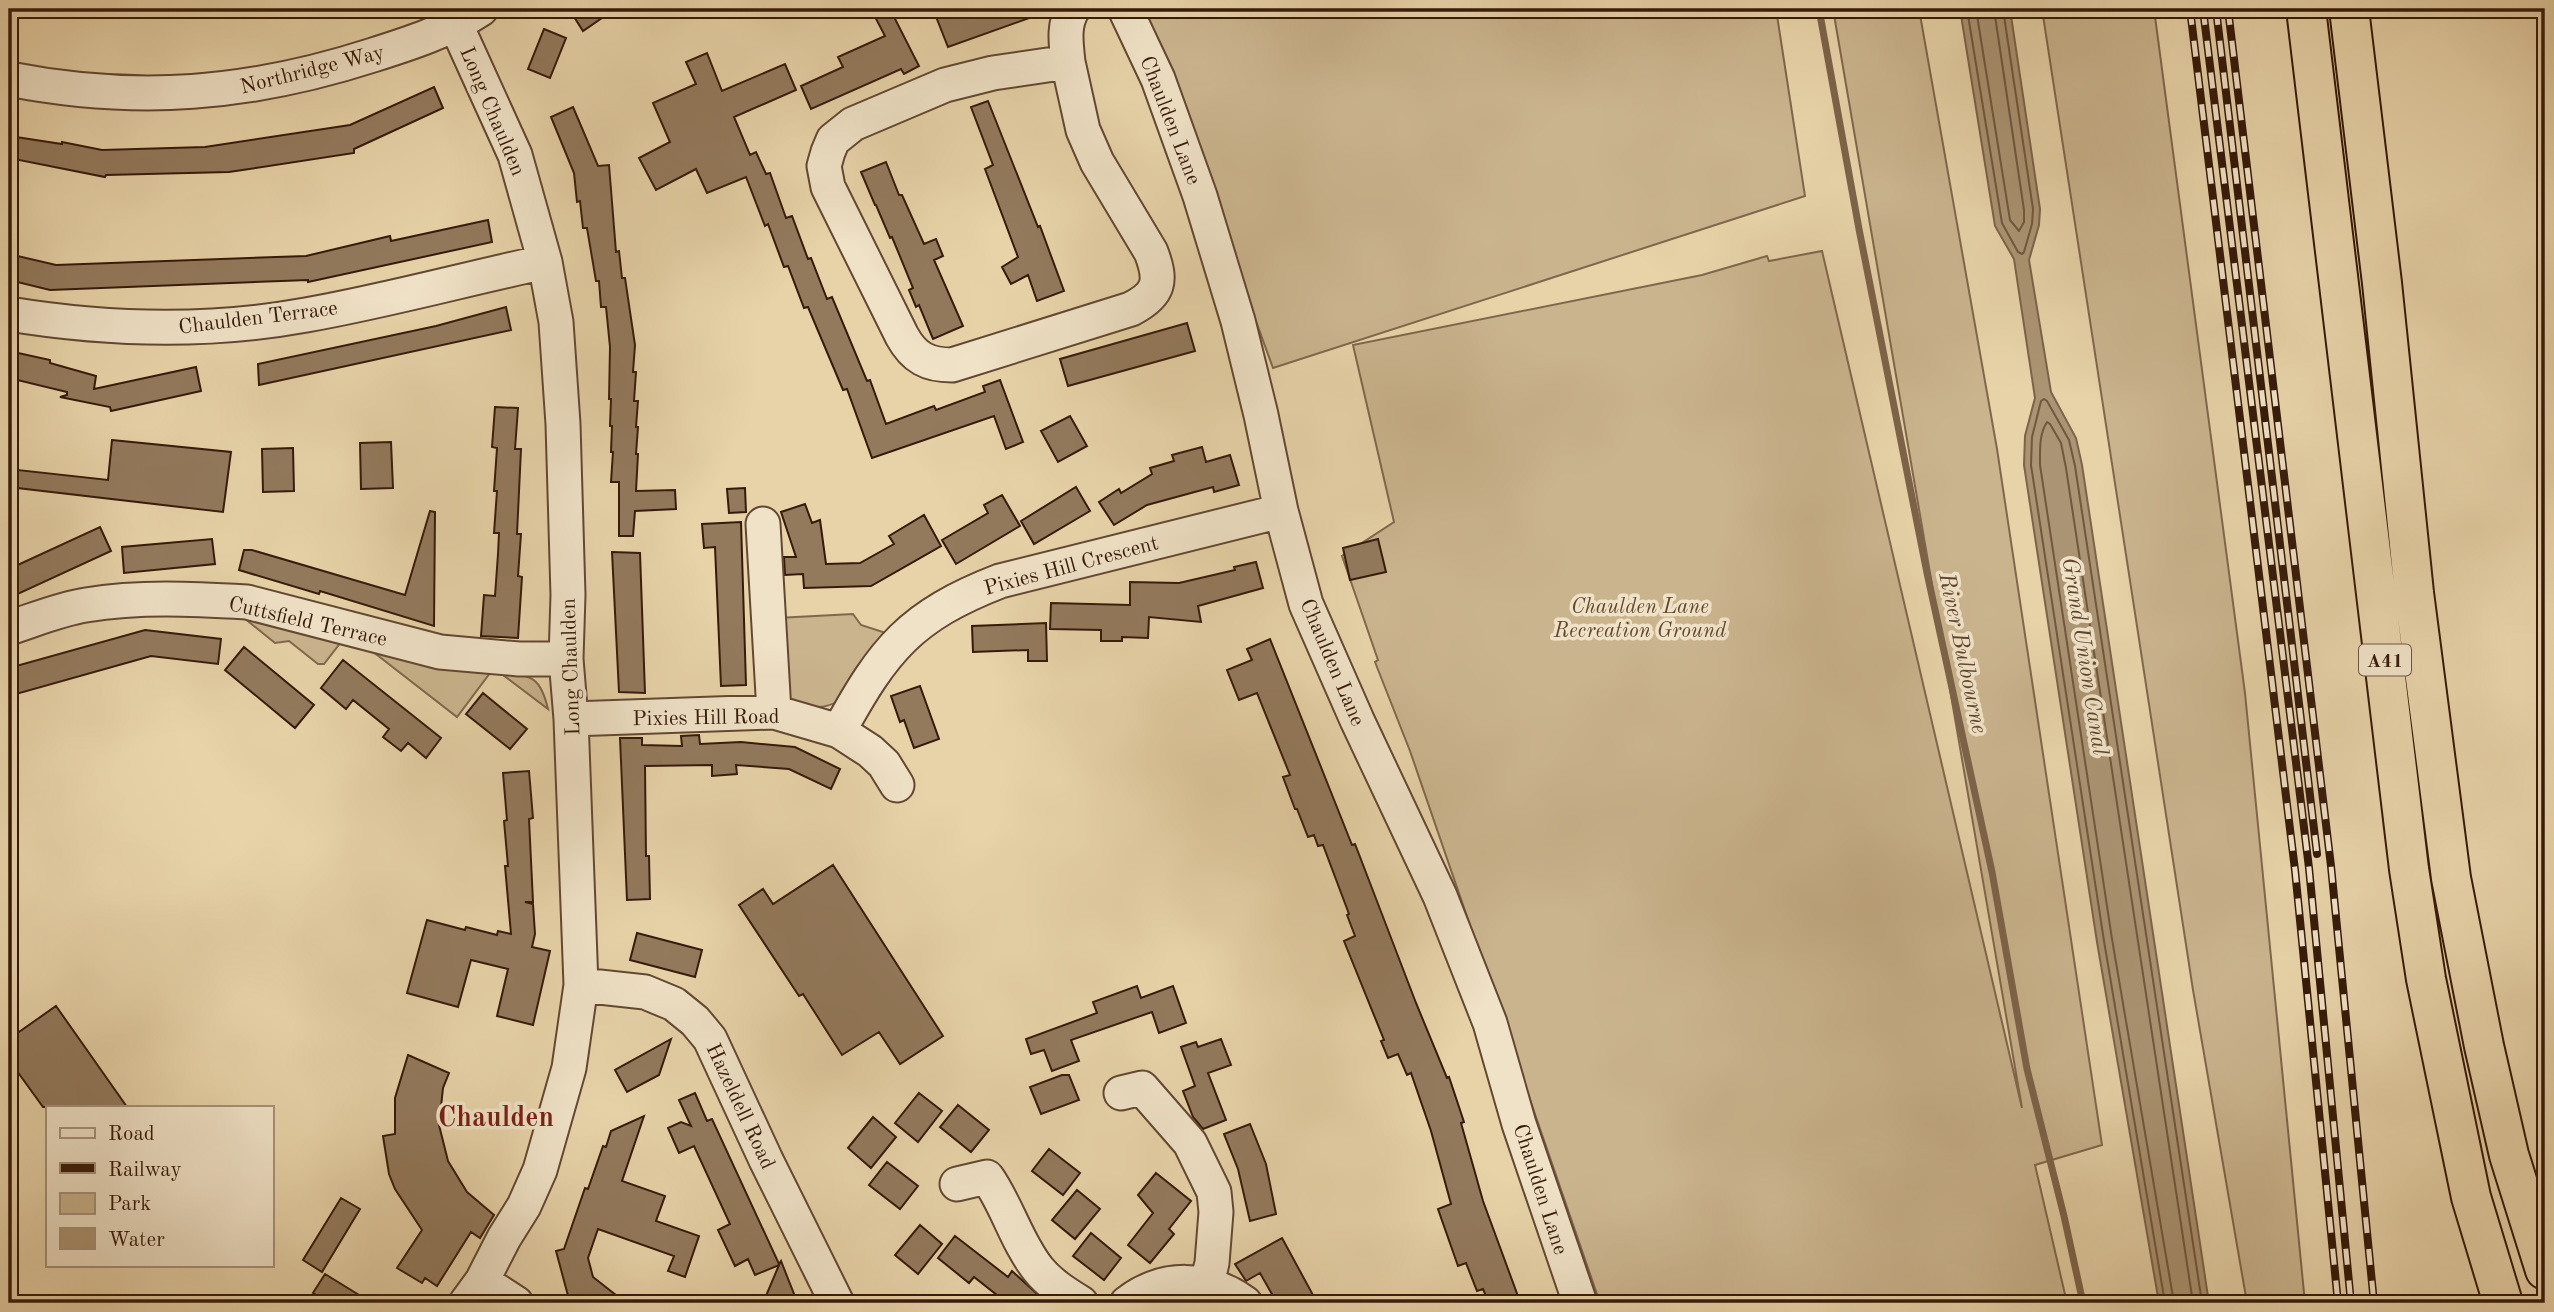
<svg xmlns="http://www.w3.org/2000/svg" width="2554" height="1312" font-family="'Old Standard TT',serif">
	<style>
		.green { fill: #cab48e; stroke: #80674c; stroke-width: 2 }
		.water { fill: #ab9473; stroke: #7c6349; stroke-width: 2 }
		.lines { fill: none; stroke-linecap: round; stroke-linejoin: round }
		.shore { stroke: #70573e; stroke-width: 2 }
		.stream { stroke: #7c6349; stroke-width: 7 }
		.building { fill: #937a5d; stroke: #361a0a; stroke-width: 2 }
		.minor-casing { stroke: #624832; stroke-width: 37 }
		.highway-casing { stroke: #361a0a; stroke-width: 42 }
		.minor { stroke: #f0e2c7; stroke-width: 33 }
		.highway { stroke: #e8d3a9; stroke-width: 38 }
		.rail-casing { stroke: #361a0a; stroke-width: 8 }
		.rail { stroke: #f0e2c7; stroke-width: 5; stroke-dasharray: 16; stroke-linecap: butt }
		.labels { text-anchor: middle; stroke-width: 7; stroke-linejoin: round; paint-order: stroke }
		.shield { fill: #f0e2c7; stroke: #6e5643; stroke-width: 2 }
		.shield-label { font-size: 19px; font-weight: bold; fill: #361a0a }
		.street-label { font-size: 21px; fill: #361a0a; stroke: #f0e2c7 }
		.park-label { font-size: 21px; font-style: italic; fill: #624832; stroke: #f0e2c7 }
		.water-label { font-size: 23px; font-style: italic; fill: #5f452f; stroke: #f0e2c7 }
		.district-label { font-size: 28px; font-weight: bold; fill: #7a1f14; stroke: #f0e2c7 }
	</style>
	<rect width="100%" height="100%" fill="#e8d3a9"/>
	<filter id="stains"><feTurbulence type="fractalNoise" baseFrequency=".00286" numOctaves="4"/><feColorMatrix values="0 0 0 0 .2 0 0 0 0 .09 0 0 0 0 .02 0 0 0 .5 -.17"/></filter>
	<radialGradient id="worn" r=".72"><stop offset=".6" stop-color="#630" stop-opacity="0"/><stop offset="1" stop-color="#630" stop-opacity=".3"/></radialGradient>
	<path class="green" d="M 1142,9 L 1776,9 L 1805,196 L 1273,368 Z
		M 1833,9 L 1919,9 L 1997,449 L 2102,1145 L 2035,1165 L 2067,1303 L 1600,1303 L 1410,751 L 1375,662 L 1378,660 L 1342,556 L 1394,522 L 1353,345 L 1702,275 L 1767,256 L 1769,261 L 1822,251 L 2022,1108 Z
		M 2042,9 L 2154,9 L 2245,693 L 2305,1303 L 2247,1303 L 2193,990 Z
		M 853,614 L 861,625 L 886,633 L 838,701 C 820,713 800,704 780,699 L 777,618 Z
		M 245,615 L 341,642 L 324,664 L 318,664 L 289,641 L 275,643 L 244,618 Z
		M 372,651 C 412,663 450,669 490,673 L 457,717 Z
		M 499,672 C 531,676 540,675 548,709 Z"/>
	<path class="water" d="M 1960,9 L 2010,9 L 2040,209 L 2039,225 L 2029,260 L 2051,392 L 2076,438 L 2082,465 L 2209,1303 L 2159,1303 L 2097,942 L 2024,465 L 2025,436 L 2035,398 L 2014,259 L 1995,226 Z"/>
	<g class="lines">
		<path class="shore" d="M 1967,9 L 2002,223 L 2018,252 L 2022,254 L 2024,252 L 2032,224 L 2033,209 L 2003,9
			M 1976,9 L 2010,220 L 2019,231 L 2024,222 L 2024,210 L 1994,9
			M 2165,1303 L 2104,941 L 2031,465 L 2032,437 L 2041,401 L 2044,399 L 2047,401 L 2069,440 L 2075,466 L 2202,1303
			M 2174,1303 L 2112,939 L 2040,465 C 2040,450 2039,434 2047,422 L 2050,424 L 2061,443 L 2066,468 L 2193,1303"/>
		<path class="stream" d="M 1819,9 L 1859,229 L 1927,573 L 1992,872 L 2027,1069 L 2064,1216 L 2083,1303"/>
	</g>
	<path class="building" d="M 569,9 L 615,9 L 583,31 Z
		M 871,9 L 890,9 L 919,66 L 904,74 L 901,69 L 811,109 L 801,86 L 843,67 L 838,57 L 885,36 Z
		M 933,9 L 952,9 L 954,14 L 968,9 L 1048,9 L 1049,11 L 948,47 Z
		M 544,29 L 566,38 L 550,78 L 528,69 Z
		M 707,53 L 722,91 L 785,64 L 796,90 L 734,117 L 750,155 L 756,152 L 766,174 L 770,173 L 786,218 L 792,216 L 808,259 L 811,258 L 827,299 L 832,297 L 867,381 L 870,380 L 886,424 L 934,406 L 936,410 L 985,392 L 983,386 L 1000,380 L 1023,442 L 1006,449 L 994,416 L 872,458 L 847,389 L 843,390 L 808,307 L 804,308 L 788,266 L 784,267 L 768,224 L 765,226 L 746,177 L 707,193 L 696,169 L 656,190 L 639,158 L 670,142 L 653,103 L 696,84 L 686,62 Z
		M 434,87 L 443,108 L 354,149 L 354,153 L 229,172 L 106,175 L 105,177 L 9,158 L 9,136 L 62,144 L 62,142 L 102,150 L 205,147 L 350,125 Z
		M 988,101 L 1038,227 L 1040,226 L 1064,291 L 1037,301 L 1028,275 L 1011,284 L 1002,267 L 1018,257 L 985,169 L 993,165 L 971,107 Z
		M 573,107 L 598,166 L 609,165 L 616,252 L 619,251 L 622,278 L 625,278 L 635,345 L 633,372 L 636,372 L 634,401 L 638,401 L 636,427 L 638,427 L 636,454 L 638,454 L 636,491 L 675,490 L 676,509 L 635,511 L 633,536 L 619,536 L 619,482 L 611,482 L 613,452 L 611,452 L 612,426 L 610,426 L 611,399 L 609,399 L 610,347 L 606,307 L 601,307 L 599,281 L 596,281 L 587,228 L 583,228 L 580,201 L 577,202 L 574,173 L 551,117 Z
		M 886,162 L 899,195 L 902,195 L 924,244 L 936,239 L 943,256 L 934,260 L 963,326 L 933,339 L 919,305 L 916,307 L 909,290 L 913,288 L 892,237 L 890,238 L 876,205 L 875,205 L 861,172 Z
		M 488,220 L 492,242 L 308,282 L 308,280 L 50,290 L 9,280 L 9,254 L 56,265 L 306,256 L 390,236 L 391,241 Z
		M 506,307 L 511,330 L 259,385 L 258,364 L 436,326 Z
		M 1187,323 L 1195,351 L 1068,386 L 1060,359 Z
		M 9,351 L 50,360 L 50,363 L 96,376 L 94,389 L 196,367 L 201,391 L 111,411 L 110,407 L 60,397 L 67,395 L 67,392 L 9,378 Z
		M 495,407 L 518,408 L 515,449 L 521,449 L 517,534 L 521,534 L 518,576 L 522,577 L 518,638 L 481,636 L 484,595 L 495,596 L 498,554 L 499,533 L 494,533 L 497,491 L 494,491 L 497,448 L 492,447 Z
		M 1070,416 L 1087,446 L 1058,462 L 1041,431 Z
		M 112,440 L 231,452 L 223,512 L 9,487 L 9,469 L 108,480 Z
		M 391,442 L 393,488 L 361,489 L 360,443 Z
		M 1202,447 L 1206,462 L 1230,455 L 1239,485 L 1214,492 L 1213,487 L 1147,505 L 1114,525 L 1099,502 L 1119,489 L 1121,493 L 1152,474 L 1150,468 L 1174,461 L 1172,455 Z
		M 293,448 L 294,491 L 263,492 L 262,449 Z
		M 1076,487 L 1090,511 L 1034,544 L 1021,521 Z
		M 745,488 L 746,512 L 729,513 L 727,489 Z
		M 1002,495 L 1020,526 L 956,564 L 942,540 L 988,513 L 984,505 Z
		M 805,504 L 812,523 L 820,520 L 826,564 L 860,563 L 894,544 L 889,536 L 924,515 L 941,546 L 871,586 L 804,588 L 803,574 L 785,575 L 784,557 L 796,557 L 781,512 Z
		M 430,511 L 435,512 L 434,626 L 320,591 L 319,594 L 239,570 L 244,550 L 252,550 L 405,595 Z
		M 741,522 L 746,685 L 721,686 L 715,547 L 704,548 L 702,524 Z
		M 100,527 L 111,551 L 9,598 L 9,569 Z
		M 212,539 L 215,564 L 124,573 L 122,547 Z
		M 1378,539 L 1386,572 L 1350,580 L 1343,548 Z
		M 612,552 L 640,553 L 645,693 L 619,692 Z
		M 1256,562 L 1263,588 L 1198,606 L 1201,622 L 1149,617 L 1148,638 L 1122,637 L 1122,641 L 1101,641 L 1101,630 L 1050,629 L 1051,603 L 1130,605 L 1130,582 L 1179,583 L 1235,570 L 1234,567 Z
		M 1046,623 L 1047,661 L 1028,661 L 1028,650 L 973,652 L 972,626 Z
		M 145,630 L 221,639 L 218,664 L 151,656 L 9,696 L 9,668 Z
		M 1270,639 L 1352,845 L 1355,844 L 1416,1003 L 1447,1078 L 1449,1077 L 1464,1122 L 1461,1123 L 1483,1201 L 1519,1299 L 1509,1303 L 1489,1303 L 1483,1289 L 1477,1291 L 1466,1263 L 1458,1266 L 1438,1209 L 1451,1204 L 1431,1131 L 1411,1073 L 1407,1075 L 1398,1054 L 1388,1058 L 1381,1041 L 1384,1040 L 1344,941 L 1355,936 L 1347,915 L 1349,914 L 1323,845 L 1318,846 L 1314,835 L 1308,837 L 1297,809 L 1295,809 L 1283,777 L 1290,775 L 1257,693 L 1239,700 L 1227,670 L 1252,660 L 1247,649 Z
		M 244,647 L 314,705 L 295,728 L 225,670 Z
		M 343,660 L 441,738 L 426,758 L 408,743 L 401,751 L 383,737 L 389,729 L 353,700 L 346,709 L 321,688 Z
		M 920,686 L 939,739 L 914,748 L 904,720 L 900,722 L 891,696 Z
		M 483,693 L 527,729 L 510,749 L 466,714 Z
		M 699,735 L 700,744 L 741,742 L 795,747 L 840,769 L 831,789 L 789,769 L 736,765 L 737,774 L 712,776 L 712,765 L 645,766 L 646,856 L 649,856 L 650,899 L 627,900 L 620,738 L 642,738 L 642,745 L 682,746 L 681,736 Z
		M 529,771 L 533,818 L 529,819 L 533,902 L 525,902 L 533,904 L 535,934 L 532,947 L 550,951 L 533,1025 L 497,1016 L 508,969 L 471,960 L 458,1007 L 407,993 L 427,920 L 465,930 L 466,927 L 497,935 L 498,931 L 511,934 L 505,866 L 508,866 L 504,821 L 507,820 L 503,773 Z
		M 833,865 L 943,1036 L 900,1064 L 879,1032 L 842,1055 L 803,994 L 799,996 L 739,905 L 763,889 L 773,904 Z
		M 637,933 L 702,950 L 695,977 L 630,960 Z
		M 1137,986 L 1141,998 L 1173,986 L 1186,1023 L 1159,1033 L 1152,1012 L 1071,1040 L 1079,1061 L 1052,1071 L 1044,1050 L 1031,1054 L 1026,1039 L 1097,1013 L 1093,1002 Z
		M 56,1006 L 127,1107 L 43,1107 L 9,1060 L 9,1039 Z
		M 671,1039 L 659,1075 L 627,1092 L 615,1070 Z
		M 1221,1039 L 1231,1065 L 1208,1073 L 1226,1120 L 1203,1129 L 1193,1117 L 1183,1091 L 1195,1086 L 1181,1047 L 1196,1042 L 1198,1047 Z
		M 408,1055 L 449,1073 L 443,1088 L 439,1125 L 448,1161 L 467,1192 L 494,1215 L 480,1238 L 471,1232 L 437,1286 L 425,1278 L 422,1283 L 397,1268 L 422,1230 L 395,1189 L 389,1174 L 383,1136 L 395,1134 L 395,1098 Z
		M 1062,1075 L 1069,1075 L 1079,1100 L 1041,1114 L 1030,1087 Z
		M 695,1093 L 707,1121 L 712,1119 L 779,1264 L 781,1261 L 796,1299 L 786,1303 L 763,1303 L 779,1265 L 755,1275 L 748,1259 L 735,1266 L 718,1230 L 730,1224 L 694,1146 L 679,1153 L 668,1128 L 681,1122 L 691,1126 L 679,1100 Z
		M 919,1093 L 942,1111 L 918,1142 L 895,1123 Z
		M 958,1105 L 989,1130 L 971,1152 L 940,1127 Z
		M 644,1116 L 622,1181 L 665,1196 L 656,1221 L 699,1236 L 685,1277 L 668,1271 L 674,1256 L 598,1229 L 588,1258 L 593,1277 L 626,1303 L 570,1303 L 556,1251 L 564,1249 L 585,1188 L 588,1189 L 603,1146 L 606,1147 L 611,1131 Z
		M 873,1117 L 896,1137 L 871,1168 L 848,1148 Z
		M 1250,1124 L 1266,1164 L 1276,1214 L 1250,1221 L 1238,1169 L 1224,1134 Z
		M 1049,1149 L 1080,1173 L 1063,1195 L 1032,1171 Z
		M 887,1162 L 918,1186 L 900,1209 L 869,1185 Z
		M 1156,1173 L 1191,1201 L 1169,1229 L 1174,1234 L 1150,1263 L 1128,1245 L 1153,1213 L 1138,1195 Z
		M 1077,1190 L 1100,1209 L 1075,1239 L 1052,1220 Z
		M 341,1198 L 360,1209 L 322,1272 L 303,1260 Z
		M 920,1225 L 942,1244 L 918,1274 L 895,1255 Z
		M 1091,1233 L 1121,1258 L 1104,1280 L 1073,1256 Z
		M 955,1236 L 1008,1277 L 1012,1271 L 1047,1303 L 1007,1303 L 974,1277 L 969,1283 L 938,1258 Z
		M 1282,1238 L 1313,1295 L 1299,1303 L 1277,1303 L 1260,1273 L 1246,1281 L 1235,1264 Z
		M 325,1274 L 372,1303 L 330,1303 L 313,1293 Z"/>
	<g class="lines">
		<g class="minor-casing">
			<path id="minor" d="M 1125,9 L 1158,79 L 1200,196 L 1238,321 L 1261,415 L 1281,511 L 1306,604 L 1357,720 L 1440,896 L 1490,1023 L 1519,1124 L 1580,1303
				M 456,25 L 515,155 L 545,262 L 556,322 L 563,424 L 568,595 L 566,659 L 571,719 L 581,985 L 569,1068 L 540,1170 L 524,1206 L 504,1238 L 482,1281 L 466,1303
				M 1068,62 L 1083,130 L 1097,162 L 1151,252 C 1162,281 1160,294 1131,309 L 952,365 C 928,365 914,358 902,336 L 828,187 L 824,166 L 828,152 L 833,140 L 853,124 L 945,85 L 993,73 L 1068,62 C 1066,43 1063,25 1073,9
				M 9,79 C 137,104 249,95 373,55 C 411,43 448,31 481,9
				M 9,314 C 107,330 207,333 306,315 C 386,301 465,279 545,262
				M 763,524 L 774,712
				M 9,628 C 34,620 60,609 86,605 C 139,596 194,599 247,602 L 440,652 L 519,659 L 566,659
				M 571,719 L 774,712 L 839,731 L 870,751 L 884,764 L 897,785
				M 839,731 C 884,649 910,616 1000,581 L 1281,511
				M 581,985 L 645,992 L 674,1004 L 695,1021 L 710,1039 L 766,1160 L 837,1303
				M 1121,1093 L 1142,1088 L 1190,1143 L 1214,1192 L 1216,1212 L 1212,1263 L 1207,1283
				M 957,1184 L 987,1177 C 1007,1205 1016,1241 1038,1269 C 1049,1283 1065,1293 1081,1303
				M 482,1281 L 516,1303
				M 1127,1303 C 1163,1275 1208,1276 1245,1303"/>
		</g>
		<g class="highway-casing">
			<path id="highway" d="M 2306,9 L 2409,869 L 2426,979 L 2471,1197 L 2503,1303
				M 2349,9 L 2382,283 L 2414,593 L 2451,878 L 2484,1046 L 2509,1155 L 2545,1270"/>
		</g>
		<use href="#minor" class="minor"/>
		<use href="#highway" class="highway"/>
		<g class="rail-casing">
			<path id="rail" d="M 2190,9 L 2295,870 L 2338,1303
				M 2203,9 L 2309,868 L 2351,1303
				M 2216,9 L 2317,854
				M 2228,9 L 2331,866 L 2374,1303"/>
		</g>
		<use href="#rail" class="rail"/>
	</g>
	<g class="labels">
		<rect class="shield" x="2359" y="644.5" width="52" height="31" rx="5"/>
		<g class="shield-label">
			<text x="2385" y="667">A41</text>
		</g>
		<g class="street-label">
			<text transform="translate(312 69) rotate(-14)" y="7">Northridge Way</text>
			<text transform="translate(493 111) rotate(67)" y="7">Long Chaulden</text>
			<text transform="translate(1171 120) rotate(69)" y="7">Chaulden Lane</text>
			<text transform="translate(258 317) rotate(-7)" y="7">Chaulden Terrace</text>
			<text transform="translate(1071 565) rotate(-15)" y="7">Pixies Hill Crescent</text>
			<text transform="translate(308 621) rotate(13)" y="7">Cuttsfield Terrace</text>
			<text transform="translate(1333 662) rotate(67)" y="7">Chaulden Lane</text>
			<text transform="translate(570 667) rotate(-92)" y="7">Long Chaulden</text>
			<text transform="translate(706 717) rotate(-1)" y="7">Pixies Hill Road</text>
			<text transform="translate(741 1106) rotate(65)" y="7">Hazeldell Road</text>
			<text transform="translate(1541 1189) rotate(72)" y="7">Chaulden Lane</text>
		</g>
		<g class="park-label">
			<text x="1640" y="613">Chaulden Lane<tspan x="1640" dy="24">Recreation Ground</tspan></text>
		</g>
		<g class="water-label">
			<text transform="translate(1964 653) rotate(78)" y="8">River Bulbourne</text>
			<text transform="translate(2086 656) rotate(81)" y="8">Grand Union Canal</text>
		</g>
		<g class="district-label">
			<text x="496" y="1126">Chaulden</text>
		</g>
	</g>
	<rect width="2554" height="1312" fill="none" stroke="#e8d3a9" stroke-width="35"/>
	<rect x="10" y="10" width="2533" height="1291" fill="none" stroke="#361a0a" stroke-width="3.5"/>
	<rect x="18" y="18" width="2519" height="1277" fill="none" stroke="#361a0a" stroke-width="2"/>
	<rect x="46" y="1106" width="228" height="161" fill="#f0e2c7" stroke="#a6927b" stroke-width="2"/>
	<rect x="60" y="1128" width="35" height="10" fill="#f0e2c7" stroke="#a6927b" stroke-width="2"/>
	<text x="108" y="1140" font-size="21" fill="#361a0a">Road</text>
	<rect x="60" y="1163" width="35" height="10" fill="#361a0a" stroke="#a6927b" stroke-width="2"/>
	<text x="108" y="1176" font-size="21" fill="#361a0a">Railway</text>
	<rect x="60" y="1193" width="35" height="21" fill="#cab48e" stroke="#a6927b" stroke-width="2"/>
	<text x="108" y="1210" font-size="21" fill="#361a0a">Park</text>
	<rect x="60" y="1228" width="35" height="21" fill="#ab9473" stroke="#a6927b" stroke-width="2"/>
	<text x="108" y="1246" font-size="21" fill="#361a0a">Water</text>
	<rect width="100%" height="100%" filter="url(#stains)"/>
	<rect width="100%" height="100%" fill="url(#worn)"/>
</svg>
